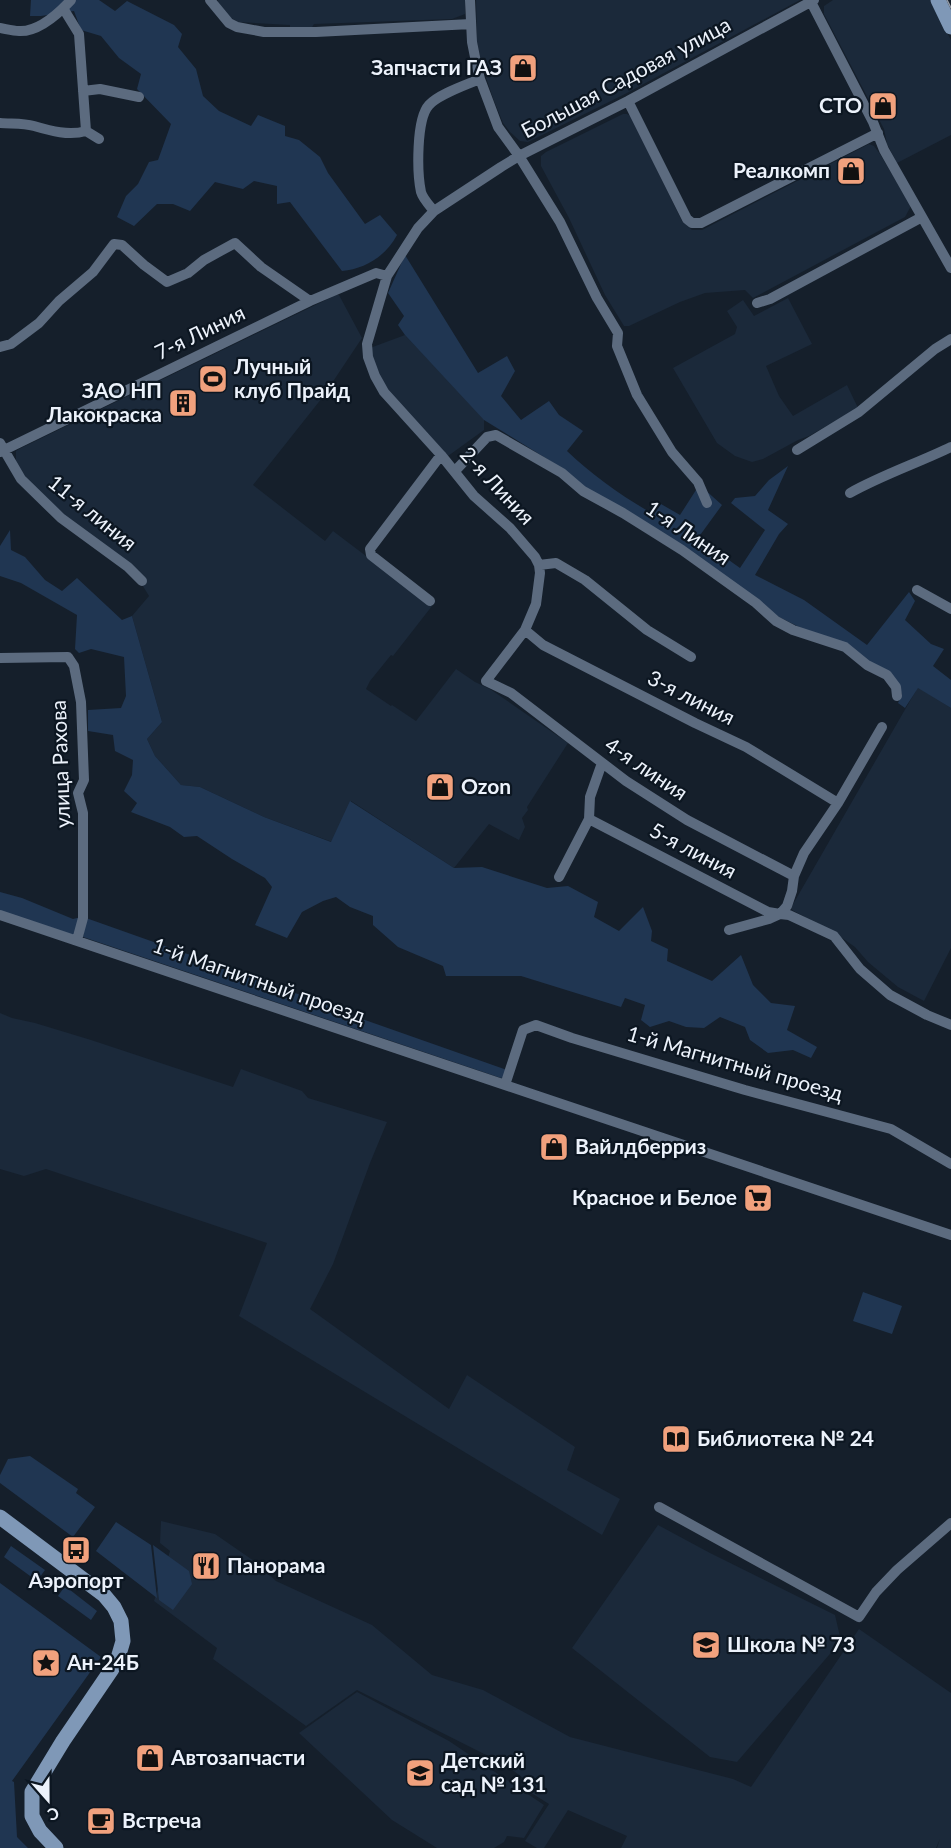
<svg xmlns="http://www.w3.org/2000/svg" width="951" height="1848" font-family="Lato,sans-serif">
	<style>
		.built { fill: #1b293a }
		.green { fill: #203652 }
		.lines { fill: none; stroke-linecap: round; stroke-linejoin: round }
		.minor { stroke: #5c6b7f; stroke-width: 10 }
		.secondary { stroke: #7f98b7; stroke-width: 15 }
		.tram { stroke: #9299a4; stroke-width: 1.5 }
		.labels { text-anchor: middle; stroke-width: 4.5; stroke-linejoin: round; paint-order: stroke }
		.poi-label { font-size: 21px; font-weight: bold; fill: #ecf2fb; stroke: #0c1621; text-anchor: start }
		.street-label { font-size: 21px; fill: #ecf2fb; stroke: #0c1621 }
	</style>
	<rect width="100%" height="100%" fill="#151f2b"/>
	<path class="built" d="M 218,0 L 465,0 L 465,14 L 452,19 L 314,24 L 311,29 L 290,29 L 290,25 L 238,22 L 231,18 L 218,6 Z
		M 476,0 L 800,0 L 625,94 L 528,142 L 520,141 L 510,132 L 503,123 L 494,101 L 482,66 L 477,42 Z
		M 833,0 L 930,0 L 951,40 L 951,135 L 897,163 L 887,144 L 884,129 L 824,14 L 824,6 Z
		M 623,114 L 627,114 L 631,116 L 682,221 L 692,230 L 702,230 L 869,144 L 874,146 L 880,154 L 911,206 L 905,217 L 753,298 L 745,290 L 705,293 L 680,302 L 629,326 L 624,326 L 605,295 L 569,218 L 541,166 L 541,156 L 546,152 Z
		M 336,295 L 339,295 L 362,338 L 322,398 L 253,485 L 325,541 L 333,531 L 432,606 L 393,656 L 391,655 L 370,681 L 366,689 L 391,706 L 392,705 L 416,721 L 456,669 L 475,682 L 490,689 L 568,743 L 527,807 L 528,810 L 522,818 L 525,827 L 519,840 L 489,824 L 454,868 L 351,801 L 332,842 L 264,817 L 200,787 L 181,785 L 155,756 L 147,739 L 162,722 L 132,616 L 149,596 L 141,583 L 40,497 L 16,463 L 16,451 L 19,449 Z
		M 788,298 L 812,344 L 766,366 L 779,396 L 793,416 L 847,385 L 858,408 L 809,436 L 798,440 L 763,459 L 752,462 L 735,456 L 717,443 L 673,368 L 735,334 L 737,327 L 727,311 L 743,300 L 754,316 Z
		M 405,335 L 484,418 L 484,430 L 448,456 L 388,389 L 379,376 L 370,348 Z
		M 918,687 L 951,708 L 951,948 L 924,1001 L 898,987 L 868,962 L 855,947 L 835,933 L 792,910 L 792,906 Z
		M 0,1013 L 12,1018 L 35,1023 L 91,1040 L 233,1087 L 241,1069 L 302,1091 L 308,1098 L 387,1122 L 370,1163 L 333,1264 L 310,1309 L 449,1409 L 467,1375 L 575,1447 L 567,1470 L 620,1499 L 602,1535 L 239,1316 L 267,1243 L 46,1169 L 24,1176 L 0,1169 Z
		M 161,1521 L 215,1534 L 254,1561 L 276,1581 L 372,1625 L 432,1675 L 483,1690 L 570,1737 L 733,1779 L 751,1787 L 859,1629 L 951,1693 L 951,1848 L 937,1848 L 940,1839 L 936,1848 L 621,1848 L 627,1836 L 568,1810 L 544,1848 L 537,1848 L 525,1841 L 549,1804 L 525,1789 L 527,1781 L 506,1765 L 357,1690 L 306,1726 L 213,1659 L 217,1648 L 154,1601 L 170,1551 L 160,1543 Z
		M 658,1525 L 710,1553 L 835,1615 L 841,1641 L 737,1762 L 710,1757 L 572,1648 Z
		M 357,1692 L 449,1741 L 544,1805 L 524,1838 L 507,1836 L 504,1842 L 494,1848 L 437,1848 L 392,1820 L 299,1733 Z"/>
	<path class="green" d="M 31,0 L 99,0 L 115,11 L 127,1 L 174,25 L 182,34 L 178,47 L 196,69 L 203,96 L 219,111 L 251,126 L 258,115 L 285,126 L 285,136 L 299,140 L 320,157 L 328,173 L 365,224 L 380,215 L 397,235 C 386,256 365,269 342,271 L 290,202 L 277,204 L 277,186 L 254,181 L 243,189 L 215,182 L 190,211 L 173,204 L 157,204 L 134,226 L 117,217 L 126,196 L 138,184 L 149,162 L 158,160 L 171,124 L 137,89 L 141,74 L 119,58 L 101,36 L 81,30 L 74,11 L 41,16 L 30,16 Z
		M 405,255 L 478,373 L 507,356 L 515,371 L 501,396 L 521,420 L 549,401 L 559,415 L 583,431 L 567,451 C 593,476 622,496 653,514 L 661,504 L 680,515 L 696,490 L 703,488 L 722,505 L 698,538 L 740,568 L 765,530 L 731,503 L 735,498 L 755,496 L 769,480 L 788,466 L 768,510 L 788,524 L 779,534 L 755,575 L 804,600 L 867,645 L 909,592 L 915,601 L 905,620 L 931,644 L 944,649 L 933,666 L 951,680 L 951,708 L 918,688 L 905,708 L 898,703 L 902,694 L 890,672 L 779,617 L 583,488 L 560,467 L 484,420 L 405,335 L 398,325 L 404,316 L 388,293 Z
		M 10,530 L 11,550 L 25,557 L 45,580 L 62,591 L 77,578 L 122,620 L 132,616 L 162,722 L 147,739 L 155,756 L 181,785 L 200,787 L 264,817 L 331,842 L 350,801 L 454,868 L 482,867 L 547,888 L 568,886 L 598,902 L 594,917 L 619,931 L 643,907 L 652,931 L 651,941 L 668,949 L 667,961 L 712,981 L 741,955 L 753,985 L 771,1003 L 795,1006 L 787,1030 L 817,1047 L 811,1058 L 793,1050 L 768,1053 L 750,1040 L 745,1027 L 720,1017 L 704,1028 L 686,1027 L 669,1021 L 650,1027 L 641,1020 L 645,1005 L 625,998 L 621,1007 L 521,976 L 446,976 L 443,966 L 398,947 L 373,925 L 373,916 L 350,907 L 336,897 L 323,901 L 302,912 L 287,938 L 255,925 L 272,887 L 265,878 L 232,859 L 197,836 L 184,837 L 170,827 L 131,812 L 137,803 L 124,791 L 132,775 L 133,760 L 115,751 L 113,735 L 88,731 L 88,710 L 121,708 L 126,696 L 124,657 L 91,649 L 79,653 L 75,649 L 77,615 L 21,583 L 0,576 L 0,546 Z
		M 0,892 L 22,898 L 73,919 L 81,917 L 76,931 L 73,935 L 0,911 Z
		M 86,918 L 272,984 L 365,1020 L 507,1070 L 504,1077 L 501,1078 L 83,937 Z
		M 863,1292 L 902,1306 L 892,1334 L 853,1321 Z
		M 30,1456 L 78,1489 L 76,1493 L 95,1507 L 73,1537 L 0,1483 L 0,1475 L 8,1459 Z
		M 116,1522 L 151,1545 L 157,1598 L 96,1551 Z
		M 153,1545 L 189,1571 L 192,1584 L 173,1610 L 159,1600 Z
		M 11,1546 L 45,1570 L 37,1581 L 4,1557 Z
		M 0,1583 L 101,1657 L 12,1781 L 14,1782 L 17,1837 L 28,1848 L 0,1848 Z
		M 65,1586 L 97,1611 L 91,1620 L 58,1596 Z"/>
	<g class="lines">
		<path class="minor" d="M 210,0 L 229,23 L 237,27 L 264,32 L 316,32 L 471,24
			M 470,0 L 472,42 L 477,67 L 480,79 L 498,127 L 519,156 L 560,222 L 597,298 L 618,333 L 617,346 L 637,395 L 672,452 L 698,482 L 707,503
			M 811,2 L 873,122 L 884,150 L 951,268
			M 63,8 L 79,34 L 86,131
			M 0,28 C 6,29 13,31 19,31 C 38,32 59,13 71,0
			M 83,91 L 100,89 L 139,97
			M 628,101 L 687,219 L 692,223 L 701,223 L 878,133
			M 0,123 C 11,124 23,123 34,126 C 51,131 69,136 86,131 L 99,139
			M 434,211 C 430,206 423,199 421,192 C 417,173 416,119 429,105 C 439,94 466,85 480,79
			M 757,303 L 770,299 L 922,217
			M 0,347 L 11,344 L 39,323 L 59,301 L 93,272 L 114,244 L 122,245 L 144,265 L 167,282 L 188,273 L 204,260 L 235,243 L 261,267 L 310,301
			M 0,443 L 21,479 L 61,518 L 128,567 L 142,581
			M 797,450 L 859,412 L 935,349 L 951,339
			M 0,452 L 310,301 L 376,273 L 387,276
			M 455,471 L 487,437 L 496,435 L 562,473 L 583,491 L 623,513 L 682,550 L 756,603 L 776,621 L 793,630 L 845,647 L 867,665 L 887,675 L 896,687 L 897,696
			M 850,493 C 882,475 918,463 951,447
			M 539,565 L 556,563 L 585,580 L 647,630 L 691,657
			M 917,590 L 951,609
			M 430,601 L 371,555 L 370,549 L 441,455
			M 525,630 L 543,645 L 695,723 L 746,747 L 838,803
			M 0,658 L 68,657 L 74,666 L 81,702 L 84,780 L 78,793 L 83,813 L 83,918 L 77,940
			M 589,819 L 768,912 L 780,914 L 787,906 L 792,891 L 794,876 L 804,853 L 838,803 L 882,727
			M 794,876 L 687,820 L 626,781 L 511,693 L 486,681 L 525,630 L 536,604 L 540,573 L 539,565 L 535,557 L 510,528 L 474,496 L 441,455 L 384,392 L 375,376 L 368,357 L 367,344 L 387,276 L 418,228 L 434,211 L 501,167 L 519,156 L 628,101 L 814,0
			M 559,877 L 589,819 L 590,797 L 602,763
			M 0,915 L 951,1235
			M 729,930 L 769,919 L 780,914 L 789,915 L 834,936 L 860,969 L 890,995 L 927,1015 L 951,1025
			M 505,1085 L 523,1030 L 536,1025 L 572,1038 L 745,1090 L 891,1129 L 951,1164
			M 659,1507 L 859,1617 L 876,1592 L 897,1570 L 951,1523"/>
		<path class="secondary" d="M 938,0 L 951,27
			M 0,1517 L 104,1595 L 114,1607 L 121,1621 L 123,1641 L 118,1658 L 112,1669 L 63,1741 L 32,1792 L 32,1816 L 40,1831 L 56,1848"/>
		<path class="tram" d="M 947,0 L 951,8"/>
	</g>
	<defs>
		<g id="shop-square" transform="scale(1.5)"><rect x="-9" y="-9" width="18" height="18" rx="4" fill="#f1a17d" stroke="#0c1621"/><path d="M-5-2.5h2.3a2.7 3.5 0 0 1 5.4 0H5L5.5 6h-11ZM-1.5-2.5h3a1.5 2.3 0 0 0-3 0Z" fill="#111"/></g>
		<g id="stadium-square" transform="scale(1.5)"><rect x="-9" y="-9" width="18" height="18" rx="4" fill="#f1a17d" stroke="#0c1621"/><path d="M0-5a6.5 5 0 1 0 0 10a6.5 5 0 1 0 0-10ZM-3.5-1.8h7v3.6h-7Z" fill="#111"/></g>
		<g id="building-square" transform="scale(1.5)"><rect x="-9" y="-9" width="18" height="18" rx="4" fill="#f1a17d" stroke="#0c1621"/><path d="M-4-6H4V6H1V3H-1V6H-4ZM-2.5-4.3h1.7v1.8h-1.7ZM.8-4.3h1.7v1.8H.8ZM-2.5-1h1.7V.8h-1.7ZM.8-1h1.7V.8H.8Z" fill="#111"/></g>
		<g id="supermarket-square" transform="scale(1.5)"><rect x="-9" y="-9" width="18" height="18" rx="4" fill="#f1a17d" stroke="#0c1621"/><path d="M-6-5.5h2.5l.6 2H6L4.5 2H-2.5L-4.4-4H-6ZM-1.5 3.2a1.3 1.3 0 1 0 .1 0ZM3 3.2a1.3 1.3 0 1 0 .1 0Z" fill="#111"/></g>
		<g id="library-square" transform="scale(1.5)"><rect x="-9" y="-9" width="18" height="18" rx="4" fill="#f1a17d" stroke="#0c1621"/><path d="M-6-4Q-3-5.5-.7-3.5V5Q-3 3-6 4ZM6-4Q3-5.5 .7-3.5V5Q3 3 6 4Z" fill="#111"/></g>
		<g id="bus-square" transform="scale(1.5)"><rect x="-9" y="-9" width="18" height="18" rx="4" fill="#f1a17d" stroke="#0c1621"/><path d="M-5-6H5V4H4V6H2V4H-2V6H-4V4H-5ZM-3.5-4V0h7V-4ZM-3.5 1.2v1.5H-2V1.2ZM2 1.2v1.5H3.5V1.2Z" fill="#111"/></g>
		<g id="restaurant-square" transform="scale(1.5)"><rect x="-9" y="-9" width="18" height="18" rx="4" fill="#f1a17d" stroke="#0c1621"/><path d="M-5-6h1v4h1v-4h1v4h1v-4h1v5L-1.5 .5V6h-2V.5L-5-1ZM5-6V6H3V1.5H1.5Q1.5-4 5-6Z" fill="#111"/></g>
		<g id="school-square" transform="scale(1.5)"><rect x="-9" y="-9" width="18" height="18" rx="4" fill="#f1a17d" stroke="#0c1621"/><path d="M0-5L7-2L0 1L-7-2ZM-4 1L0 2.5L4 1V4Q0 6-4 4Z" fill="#111"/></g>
		<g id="sight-square" transform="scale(1.5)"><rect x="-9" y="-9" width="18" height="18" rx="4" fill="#f1a17d" stroke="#0c1621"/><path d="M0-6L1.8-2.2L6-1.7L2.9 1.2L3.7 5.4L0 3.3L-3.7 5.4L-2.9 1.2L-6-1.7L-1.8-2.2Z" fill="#111"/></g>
		<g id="cafe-square" transform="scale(1.5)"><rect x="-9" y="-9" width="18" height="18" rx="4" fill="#f1a17d" stroke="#0c1621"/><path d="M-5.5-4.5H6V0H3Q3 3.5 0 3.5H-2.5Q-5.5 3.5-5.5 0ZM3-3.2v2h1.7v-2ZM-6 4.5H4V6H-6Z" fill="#111"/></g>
	</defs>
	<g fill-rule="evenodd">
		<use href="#shop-square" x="523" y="68"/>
		<use href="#shop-square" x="883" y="106"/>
		<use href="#shop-square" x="851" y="171"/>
		<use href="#stadium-square" x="213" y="379"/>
		<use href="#building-square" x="183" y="403"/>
		<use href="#shop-square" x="440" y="787"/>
		<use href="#shop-square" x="554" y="1147"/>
		<use href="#supermarket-square" x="758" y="1198"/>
		<use href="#library-square" x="676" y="1439"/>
		<use href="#bus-square" x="76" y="1550"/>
		<use href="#restaurant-square" x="206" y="1566"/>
		<use href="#school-square" x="706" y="1645"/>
		<use href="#sight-square" x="46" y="1663"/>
		<use href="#shop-square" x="150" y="1758"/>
		<use href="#school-square" x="420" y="1773"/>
		<use href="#cafe-square" x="101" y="1821"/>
	</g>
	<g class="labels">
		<g class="poi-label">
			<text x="502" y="75" text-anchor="end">Запчасти ГАЗ</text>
			<text x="862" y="113" text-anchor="end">СТО</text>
			<text x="830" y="178" text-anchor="end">Реалкомп</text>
			<text x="234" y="374">Лучный<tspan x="234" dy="24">клуб Прайд</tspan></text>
			<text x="162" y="398" text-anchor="end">ЗАО НП<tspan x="162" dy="24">Лакокраска</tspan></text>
			<text x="461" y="794">Ozon</text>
			<text x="575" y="1154">Вайлдберриз</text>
			<text x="737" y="1205" text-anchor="end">Красное и Белое</text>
			<text x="697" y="1446">Библиотека № 24</text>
			<text x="227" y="1573">Панорама</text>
			<text x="76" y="1588" text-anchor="middle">Аэропорт</text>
			<text x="727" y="1652">Школа № 73</text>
			<text x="67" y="1670">Ан-24Б</text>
			<text x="171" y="1765">Автозапчасти</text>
			<text x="441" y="1768">Детский<tspan x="441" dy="24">сад № 131</tspan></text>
			<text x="122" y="1828">Встреча</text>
		</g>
		<g class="street-label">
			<text transform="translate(626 78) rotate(-28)" y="7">Большая Садовая улица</text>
			<text transform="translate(200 333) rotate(-26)" y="7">7-я Линия</text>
			<text transform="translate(497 486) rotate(47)" y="7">2-я Линия</text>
			<text transform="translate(92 513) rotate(39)" y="7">11-я линия</text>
			<text transform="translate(688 533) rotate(34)" y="7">1-я Линия</text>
			<text transform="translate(691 698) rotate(27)" y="7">3-я линия</text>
			<text transform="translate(61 764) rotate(-92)" y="7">улица Рахова</text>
			<text transform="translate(646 769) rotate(34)" y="7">4-я линия</text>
			<text transform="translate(693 851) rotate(28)" y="7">5-я линия</text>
			<text transform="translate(259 981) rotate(19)" y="7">1-й Магнитный проезд</text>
			<text transform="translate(735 1064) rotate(16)" y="7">1-й Магнитный проезд</text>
		</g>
	</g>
	<g transform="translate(48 1800) rotate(159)" stroke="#0c1621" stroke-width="4.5" paint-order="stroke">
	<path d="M0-4.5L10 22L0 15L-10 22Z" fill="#ecf2fb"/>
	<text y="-9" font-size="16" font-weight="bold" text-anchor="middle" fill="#ecf2fb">С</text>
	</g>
</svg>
